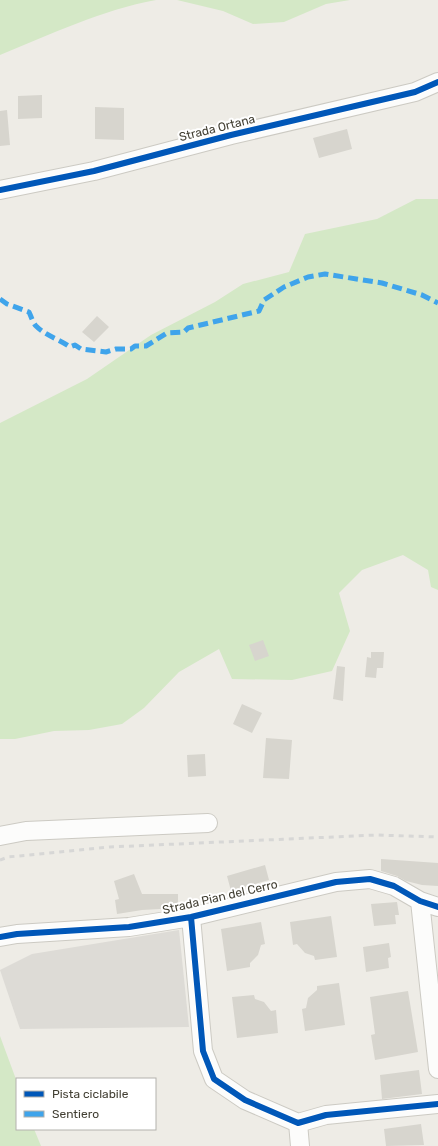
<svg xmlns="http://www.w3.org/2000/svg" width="438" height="1146" font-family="Rubik,sans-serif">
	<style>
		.green { fill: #d4e8c6 }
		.parking { fill: #dddbd6 }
		.building { fill: #d7d5ce }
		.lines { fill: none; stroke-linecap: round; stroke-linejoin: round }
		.minor-casing { stroke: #cccac3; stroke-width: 20 }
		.minor { stroke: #fcfcfb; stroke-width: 18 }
		.rail { stroke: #d7d7d6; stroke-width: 3; stroke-dasharray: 5 5; stroke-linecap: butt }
		.quiet { stroke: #3fa4eb; stroke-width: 5; stroke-dasharray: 10 5; stroke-linecap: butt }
		.cycleway-casing { stroke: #fff; stroke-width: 8 }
		.cycleway { stroke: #0057b8; stroke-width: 6 }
		.labels { text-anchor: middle; stroke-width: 4; stroke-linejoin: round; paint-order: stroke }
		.street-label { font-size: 12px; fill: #423f33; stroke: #fff }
	</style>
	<rect width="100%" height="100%" fill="#eeece6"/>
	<path class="green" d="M 0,0 L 156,0 C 102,10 51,34 0,55 Z
		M 177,0 L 350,0 L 326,4 L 284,22 L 253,24 L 223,11 Z
		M 416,199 L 438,199 L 438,590 L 431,587 L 428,570 L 403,555 L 362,570 L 339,593 L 350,631 L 332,671 L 292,680 L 232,679 L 219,649 L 179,672 L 144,708 L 122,724 L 89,730 L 54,731 L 15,739 L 0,739 L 0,423 L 87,379 L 151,335 L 215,302 L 243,284 L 289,272 L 305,234 L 377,219 Z
		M 0,1036 L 17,1082 L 17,1129 L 34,1129 L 41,1146 L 0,1146 Z"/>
	<path class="parking" d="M 179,930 L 189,1027 L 20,1029 L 0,970 L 32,954 Z"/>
	<path class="building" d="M 42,95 L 42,118 L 18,119 L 18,96 Z
		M 95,107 L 124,108 L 124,140 L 95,139 Z
		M 7,110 L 10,145 L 0,146 L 0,111 Z
		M 347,129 L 352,149 L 319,158 L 313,138 Z
		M 97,316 L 109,327 L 94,342 L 82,332 Z
		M 263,640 L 269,656 L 255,661 L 249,645 Z
		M 371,652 L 384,652 L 383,668 L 377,668 L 376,678 L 365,677 L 367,657 L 371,658 Z
		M 337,666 L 345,667 L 343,701 L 333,699 Z
		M 242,704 L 262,713 L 252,733 L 233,724 Z
		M 266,738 L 292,740 L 289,779 L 263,778 Z
		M 205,754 L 206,776 L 188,777 L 187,755 Z
		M 381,859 L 438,863 L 438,886 L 422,885 L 406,881 L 397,876 L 381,871 Z
		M 265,865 L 269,880 L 231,891 L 227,876 Z
		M 134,874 L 142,894 L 178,894 L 178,908 L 142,910 L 117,914 L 115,900 L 119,899 L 114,881 Z
		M 397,902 L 399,915 L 395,915 L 396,924 L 374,926 L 371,904 Z
		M 331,916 L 337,957 L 315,960 L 314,956 L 305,953 L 297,944 L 293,945 L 290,922 Z
		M 261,922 L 265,944 L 261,945 L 258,955 L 250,963 L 250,967 L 227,971 L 221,929 Z
		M 389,943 L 391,957 L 388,958 L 389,968 L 366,972 L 363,947 Z
		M 339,983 L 345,1025 L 305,1031 L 302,1009 L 306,1008 L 308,998 L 317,990 L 317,986 Z
		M 408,991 L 418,1052 L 375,1060 L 371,1035 L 375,1034 L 370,997 Z
		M 254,995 L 255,999 L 264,1002 L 271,1011 L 276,1010 L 278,1033 L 237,1038 L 232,997 Z
		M 419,1070 L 422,1094 L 382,1099 L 380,1075 Z
		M 421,1124 L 424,1145 L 386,1146 L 384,1129 Z"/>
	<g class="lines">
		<g class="minor-casing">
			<path id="minor" d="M 0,190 L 94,171 L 231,135 L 415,92 L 438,82
				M 0,836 L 26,831 L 208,823
				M 420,901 L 438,1069
				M 191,917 L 203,1051 L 214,1079 L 245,1100 L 298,1123 L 326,1115 L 438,1104
				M 0,937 L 17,934 L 129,927 L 191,917 L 336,882 L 370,879 L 394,886 L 420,901 L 438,907
				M 298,1123 L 300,1146"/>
		</g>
		<use href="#minor" class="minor"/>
		<path class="rail" d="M 0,860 L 8,857 L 110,847 L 377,835 L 438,837"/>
		<path class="quiet" d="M 0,299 L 7,304 L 29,312 C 31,316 33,323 36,326 C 46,336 59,339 70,347 L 75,345 L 81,349 L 106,352 L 116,349 L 131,349 L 135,346 L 146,346 L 167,333 L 184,332 L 188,328 L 259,311 L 264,300 L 284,287 L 308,277 L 325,274 L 382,283 L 422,295 L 438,303"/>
		<g class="cycleway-casing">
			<path id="cycleway" d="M 0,190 L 94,171 L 231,135 L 415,92 L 438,82
				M 191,917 L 203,1051 L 214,1079 L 245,1100 L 298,1123 L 326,1115 L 438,1104
				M 0,937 L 17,934 L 129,927 L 191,917 L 336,882 L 370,879 L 394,886 L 420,901 L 438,907"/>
		</g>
		<use href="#cycleway" class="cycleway"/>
	</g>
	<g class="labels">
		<g class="street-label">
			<text transform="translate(217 128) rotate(-14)" y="4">Strada Ortana</text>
			<text transform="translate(220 897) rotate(-13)" y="4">Strada Pian del Cerro</text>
		</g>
	</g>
	<rect x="16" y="1078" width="140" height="52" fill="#ffffff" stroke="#b3b2ad"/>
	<rect x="24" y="1091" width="20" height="6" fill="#0057b8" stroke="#b3b2ad"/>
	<text x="52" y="1098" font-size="12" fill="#423f33">Pista ciclabile</text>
	<rect x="24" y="1111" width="20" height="6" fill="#3fa4eb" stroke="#b3b2ad"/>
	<text x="52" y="1118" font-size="12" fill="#423f33">Sentiero</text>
</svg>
